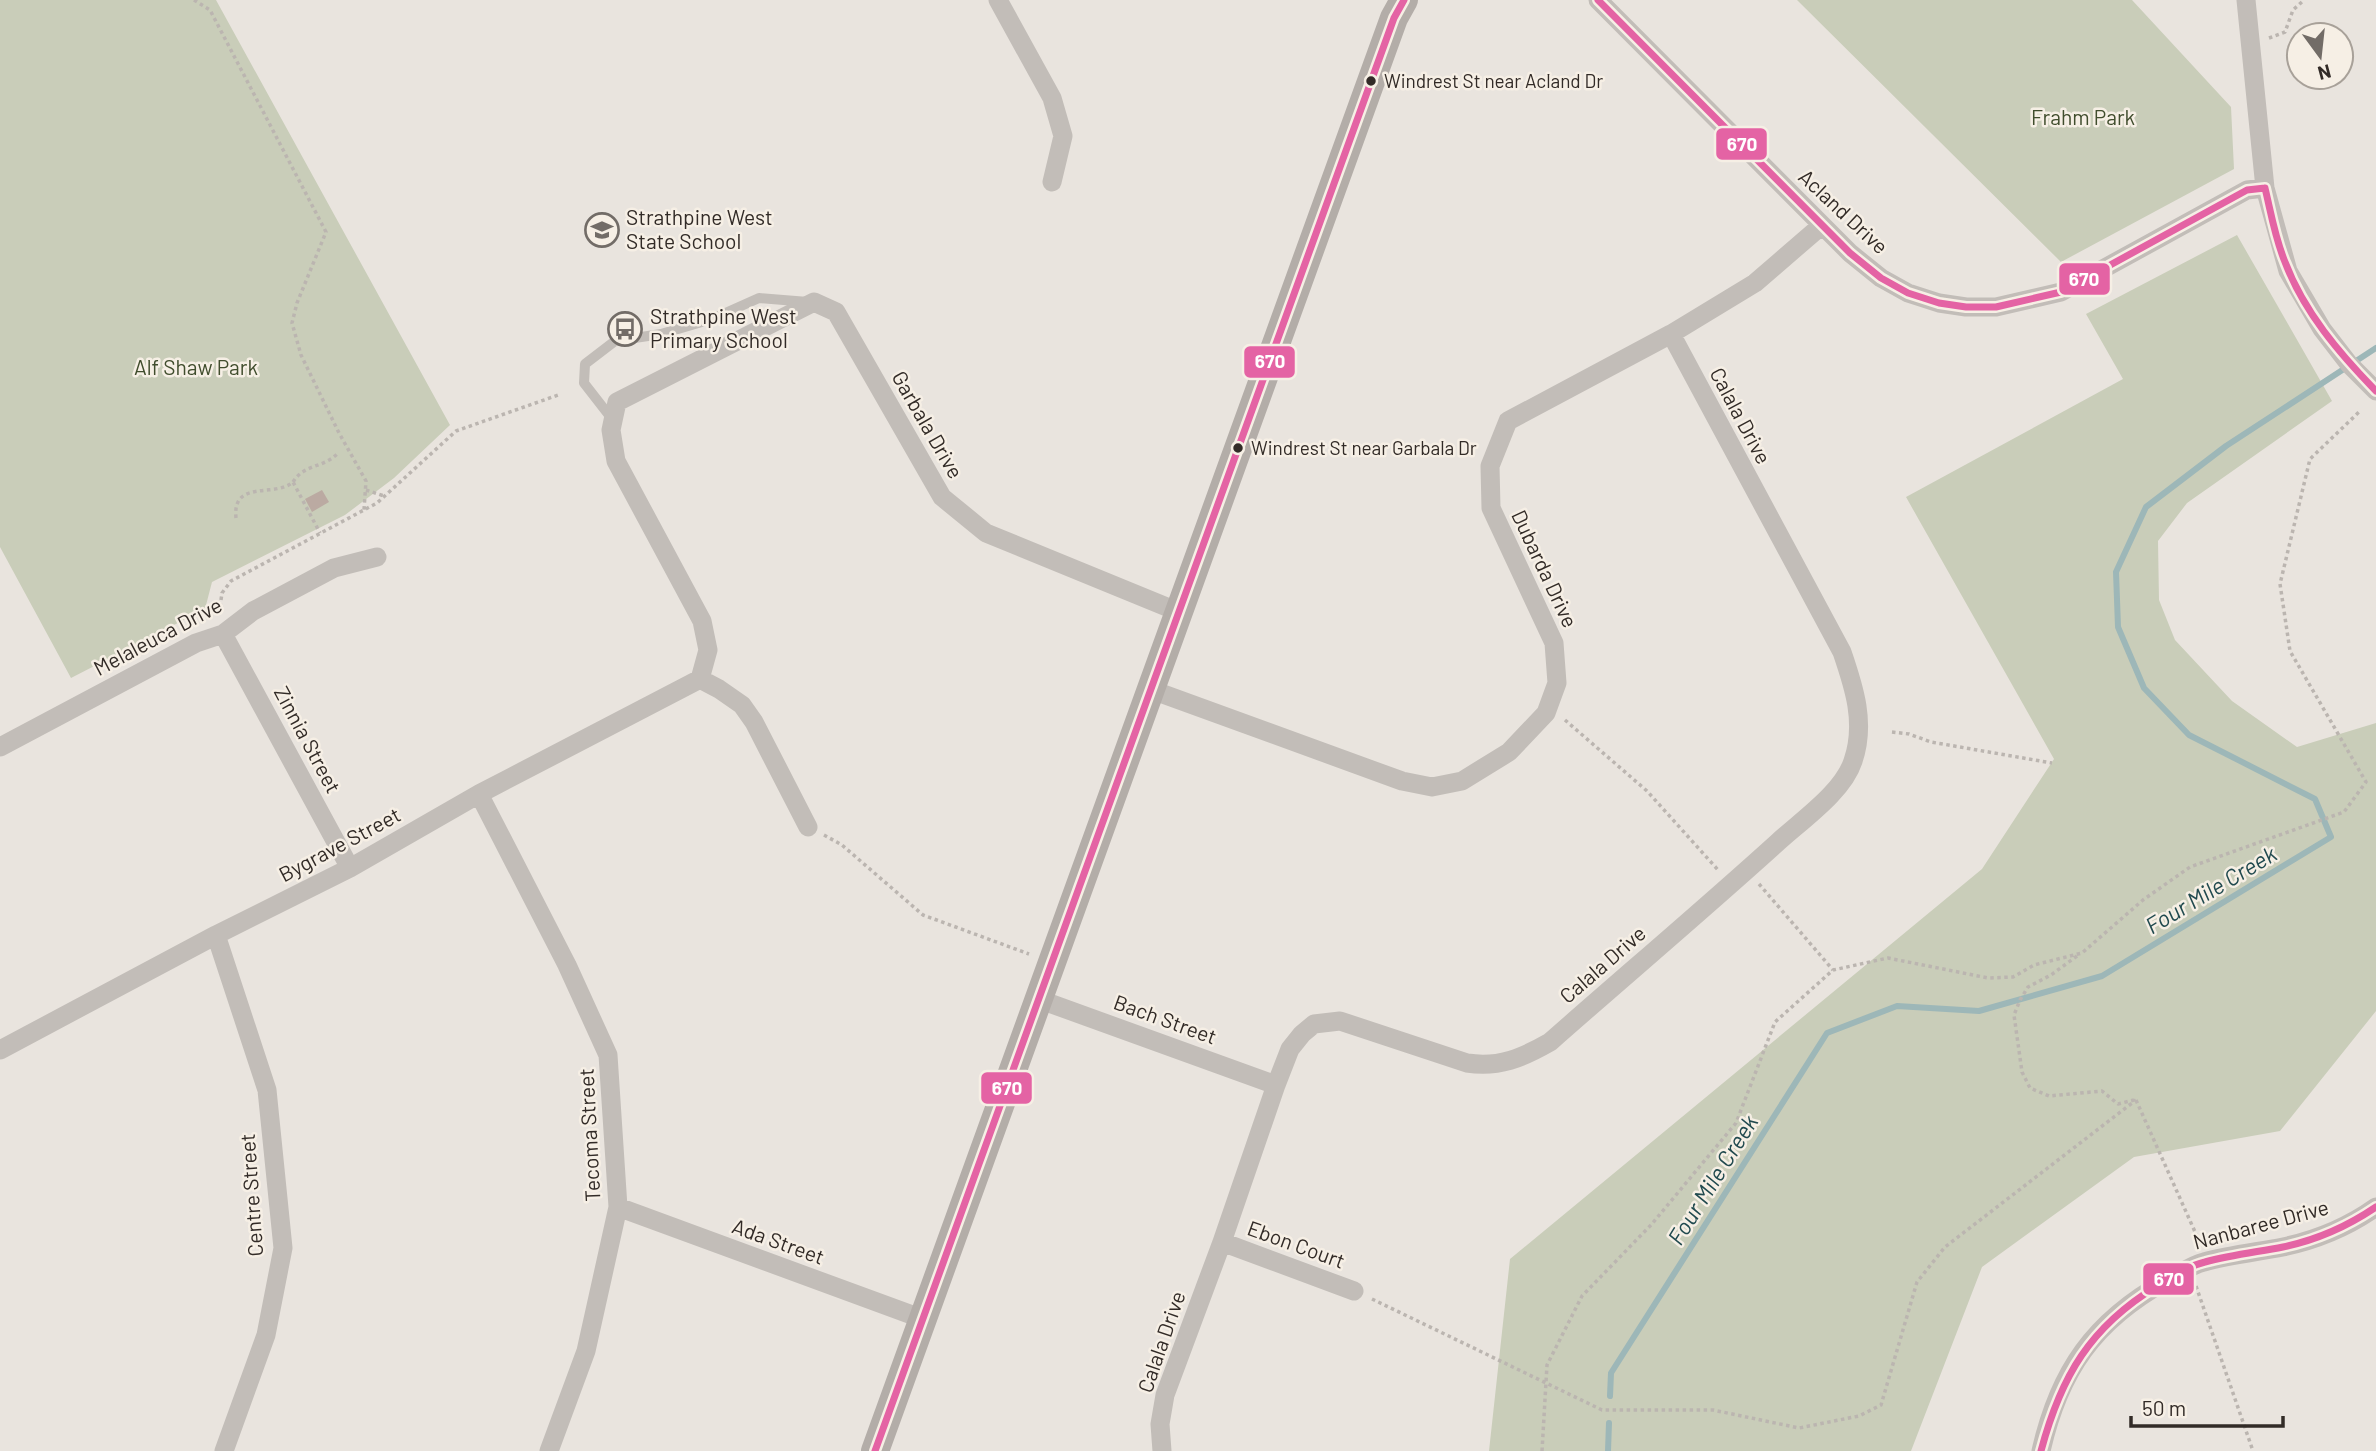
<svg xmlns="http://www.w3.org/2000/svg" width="2376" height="1451" font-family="Barlow,sans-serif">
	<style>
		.green { fill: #c9cdb9 }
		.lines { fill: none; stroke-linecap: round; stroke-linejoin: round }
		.stream { stroke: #9db7b8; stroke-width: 6 }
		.building { fill: #bbaaa2 }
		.path { stroke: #bbb5b0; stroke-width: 3.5; stroke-dasharray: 3.5 3.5; stroke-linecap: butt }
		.lane { stroke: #c2bdb8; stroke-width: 10 }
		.street { stroke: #c2bdb8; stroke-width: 19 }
		.secondary { stroke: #b3ada8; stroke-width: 28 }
		.bus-1-casing { stroke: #f6efe5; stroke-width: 12 }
		.bus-1 { stroke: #e463a4; stroke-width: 7 }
		.bus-dot { fill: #322b27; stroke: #f6efe5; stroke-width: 2.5 }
		.labels { text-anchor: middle; stroke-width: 5; stroke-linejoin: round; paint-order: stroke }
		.bus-label { font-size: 19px; fill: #322b27; stroke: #f6efe5; text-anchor: start }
		.park-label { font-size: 21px; fill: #404d2d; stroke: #f6efe5 }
		.street-label { font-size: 21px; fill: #322b27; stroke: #f6efe5 }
		.poi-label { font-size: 21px; fill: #322b27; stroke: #f6efe5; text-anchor: start }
		.water-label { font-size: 23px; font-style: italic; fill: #214a4f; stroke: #f6efe5 }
		.line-badge { stroke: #f6efe5; stroke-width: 2.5 }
		.badge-label { font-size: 19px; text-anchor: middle; font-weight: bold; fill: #fff }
	</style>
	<rect width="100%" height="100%" fill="#e9e4de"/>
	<path class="green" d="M 0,0 L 216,0 L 450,425 L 394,478 L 345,515 L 212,582 L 205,609 L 71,678 L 0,547 Z
		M 1797,0 L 2132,0 L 2231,107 L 2234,169 L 2061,262 Z
		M 2237,235 L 2332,401 L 2187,503 L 2158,541 L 2159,600 L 2175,640 L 2232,701 L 2297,747 L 2376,723 L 2376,1011 L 2280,1131 L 2134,1157 L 1982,1267 L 1911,1451 L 1489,1451 L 1510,1259 L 1982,869 L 2054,759 L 1906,497 L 2123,379 L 2086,314 Z"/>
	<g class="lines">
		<path class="stream" d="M 1610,1396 L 1611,1373 L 1827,1033 L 1897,1006 L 1979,1011 L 2102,976 L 2331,837 L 2315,799 L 2189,735 L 2144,688 L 2118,627 L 2116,572 L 2146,507 L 2226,446 L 2376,348
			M 1608,1451 L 1609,1423"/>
	</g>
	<path class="building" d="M 322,490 L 329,502 L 312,512 L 305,499 Z"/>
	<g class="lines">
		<path class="path" d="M 194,0 L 210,10 L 326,232 L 297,303 L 292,323 L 301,355 L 339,433 L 366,481 L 364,510
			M 2269,38 L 2285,32 L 2293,10 L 2304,0
			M 293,482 C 304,464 323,468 337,454
			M 366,490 L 384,496
			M 236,518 C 232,479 275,498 293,482 L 320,533
			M 220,607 L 222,593 L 231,581 L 377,503 L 456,431 L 561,394
			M 1565,720 L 1647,791 L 1719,871
			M 1892,732 L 1909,734 L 1931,742 L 2052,763
			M 824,835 L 842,845 L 923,915 L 1029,954
			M 1759,884 L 1833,970
			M 2077,956 L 2051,975 L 2028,987 L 2020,1000 L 2014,1015 L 2022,1072 L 2030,1088 L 2049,1096 L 2102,1091 L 2118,1104 L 2134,1100
			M 2136,1100 L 2200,1243
			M 2196,1286 L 2253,1451
			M 1372,1299 L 1602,1410 L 1713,1410 L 1799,1428 L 1859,1416 L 1881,1405 L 1917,1282 L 1945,1247 L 2136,1100
			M 1542,1451 L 1547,1365 L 1582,1296 L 1651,1225 L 1736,1123 L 1775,1022 L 1833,970 L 1888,958 L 1988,978 L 2013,977 L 2034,965 L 2082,953 L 2143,900 L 2190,867 L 2344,812 L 2366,782 L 2290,651 L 2280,584 L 2310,459 L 2359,412"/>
		<path class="lane" d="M 612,419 L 584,383 L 585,364 L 615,341 L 661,334 L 712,319 L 759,298 L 808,302"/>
		<path class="street" d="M 998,0 L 1052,98 L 1063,136 L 1052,182
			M 1598,0 L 1850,253 L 1881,278 L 1908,293 L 1939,303 L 1966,307 L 1996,307 L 2061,292 L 2247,190 L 2265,188
			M 2246,0 L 2265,188 L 2288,271 L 2322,329 L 2349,364 L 2376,391
			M 223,634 L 350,868
			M 700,679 L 708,650 L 702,621 L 616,461 L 611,430 L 617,402 L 814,302 L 836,312 L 942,497 L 986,533 L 1179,612
			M 700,679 L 719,689 L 742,705 L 754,722 L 808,827
			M 1152,690 L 1402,781 L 1432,787 L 1462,781 L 1509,752 L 1546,713 L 1557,683 L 1554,643 L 1491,508 L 1490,466 L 1508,421 L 1671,334 L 1755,283 L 1821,226
			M 0,747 L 196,643 L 223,634 L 253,611 L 334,568 L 377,557
			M 479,794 L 567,965 L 608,1055 L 618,1207 L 586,1351 L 549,1451
			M 216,935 L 267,1090 L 283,1248 L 266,1335 L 224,1451
			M 1038,999 L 1276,1085
			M 0,1050 L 216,935 L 350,868 L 479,794 L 700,679
			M 618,1207 L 923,1319
			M 1222,1242 L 1354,1291
			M 1162,1451 L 1160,1424 L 1165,1395 L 1222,1242 L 1276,1085 L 1290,1049 L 1302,1034 L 1314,1024 L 1340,1021 L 1467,1063 C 1499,1068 1522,1058 1550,1042 C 1626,975 1703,910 1778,842 C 1802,820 1843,792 1853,761 C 1866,723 1854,687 1842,652 L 1671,334
			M 2041,1451 C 2059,1371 2094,1321 2166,1281 C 2178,1275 2191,1265 2204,1262 C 2230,1255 2257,1252 2283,1247 C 2316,1240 2348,1227 2376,1207"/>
		<path class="secondary" d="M 875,1451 L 1394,18 L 1404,0"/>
		<g class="bus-1-casing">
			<path id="bus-1" d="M 1598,0 L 1850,253 L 1881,278 L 1908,293 L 1939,303 L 1966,307 L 1996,307 L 2061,292 L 2247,190 L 2265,188
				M 2265,188 C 2271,213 2275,238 2285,262 C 2304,312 2339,353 2376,391
				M 875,1451 L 1394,18 L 1404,0
				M 2041,1451 C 2061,1376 2090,1327 2157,1286 C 2172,1277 2188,1266 2205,1262 C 2231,1255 2257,1252 2283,1247 C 2317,1240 2348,1226 2376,1207"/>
		</g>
		<use href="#bus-1" class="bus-1"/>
	</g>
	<defs>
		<g id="school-ring" transform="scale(1.75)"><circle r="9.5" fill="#f6efe5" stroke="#726c67" stroke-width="1.5"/><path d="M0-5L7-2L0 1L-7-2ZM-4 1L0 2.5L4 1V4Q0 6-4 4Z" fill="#726c67"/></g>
		<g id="bus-ring" transform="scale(1.75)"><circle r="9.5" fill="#f6efe5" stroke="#726c67" stroke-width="1.5"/><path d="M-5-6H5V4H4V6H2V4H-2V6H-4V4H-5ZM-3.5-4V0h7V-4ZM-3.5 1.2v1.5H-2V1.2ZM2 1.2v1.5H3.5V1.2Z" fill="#726c67"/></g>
	</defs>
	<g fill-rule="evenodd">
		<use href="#school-ring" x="602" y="230"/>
		<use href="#bus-ring" x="625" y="329"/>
	</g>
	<g class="bus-dot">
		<circle cx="1371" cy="81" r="6"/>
		<circle cx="1238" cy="448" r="6"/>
	</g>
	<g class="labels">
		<g class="bus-label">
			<text x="1384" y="88">Windrest St near Acland Dr</text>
			<text x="1251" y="455">Windrest St near Garbala Dr</text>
		</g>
		<g class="park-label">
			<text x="2083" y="125">Frahm Park</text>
			<text x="196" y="375">Alf Shaw Park</text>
		</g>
		<g class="street-label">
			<text transform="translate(1843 212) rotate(43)" y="7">Acland Drive</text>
			<text transform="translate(1740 416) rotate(62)" y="7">Calala Drive</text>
			<text transform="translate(927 425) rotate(60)" y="7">Garbala Drive</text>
			<text transform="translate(1544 569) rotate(65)" y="7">Dubarda Drive</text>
			<text transform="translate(158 637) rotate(-28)" y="7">Melaleuca Drive</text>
			<text transform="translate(307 740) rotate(62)" y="7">Zinnia Street</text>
			<text transform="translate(340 845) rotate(-28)" y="7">Bygrave Street</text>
			<text transform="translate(1603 965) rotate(-41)" y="7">Calala Drive</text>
			<text transform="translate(1165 1020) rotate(20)" y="7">Bach Street</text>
			<text transform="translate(590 1135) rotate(-93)" y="7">Tecoma Street</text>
			<text transform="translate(252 1195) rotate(-94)" y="7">Centre Street</text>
			<text transform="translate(2261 1225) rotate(-15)" y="7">Nanbaree Drive</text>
			<text transform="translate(778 1242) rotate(20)" y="7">Ada Street</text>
			<text transform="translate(1296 1245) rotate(20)" y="7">Ebon Court</text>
			<text transform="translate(1162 1342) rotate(-71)" y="7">Calala Drive</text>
		</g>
		<g class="poi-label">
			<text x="626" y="225">Strathpine West<tspan x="626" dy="24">State School</tspan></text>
			<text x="650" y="324">Strathpine West<tspan x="650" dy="24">Primary School</tspan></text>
		</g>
		<g class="water-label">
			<text transform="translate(2211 890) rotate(-31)" y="8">Four Mile Creek</text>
			<text transform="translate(1713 1180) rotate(-58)" y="8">Four Mile Creek</text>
		</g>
	</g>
	<g class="line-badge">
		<rect x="1715" y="127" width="53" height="34" rx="7" fill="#e463a4"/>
		<rect x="2058" y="262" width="53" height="34" rx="7" fill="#e463a4"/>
		<rect x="1243" y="345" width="53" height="34" rx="7" fill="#e463a4"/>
		<rect x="980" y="1071" width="53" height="34" rx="7" fill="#e463a4"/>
		<rect x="2142" y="1262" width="53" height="34" rx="7" fill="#e463a4"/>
	</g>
	<g class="badge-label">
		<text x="1742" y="151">670</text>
		<text x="2084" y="286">670</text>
		<text x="1270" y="368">670</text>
		<text x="1007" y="1095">670</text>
		<text x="2169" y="1286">670</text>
	</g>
	<g transform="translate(2320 56) rotate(165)"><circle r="33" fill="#f6efe5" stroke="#a8a199" stroke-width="2"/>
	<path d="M0-5L12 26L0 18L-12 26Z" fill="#726c67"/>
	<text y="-10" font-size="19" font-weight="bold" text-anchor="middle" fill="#322b27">N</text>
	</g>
	<path d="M2131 1416v10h152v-10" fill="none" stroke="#322b27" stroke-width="3.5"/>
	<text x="2142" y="1416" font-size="21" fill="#322b27" stroke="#f6efe5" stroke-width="5" paint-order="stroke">50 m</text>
</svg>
